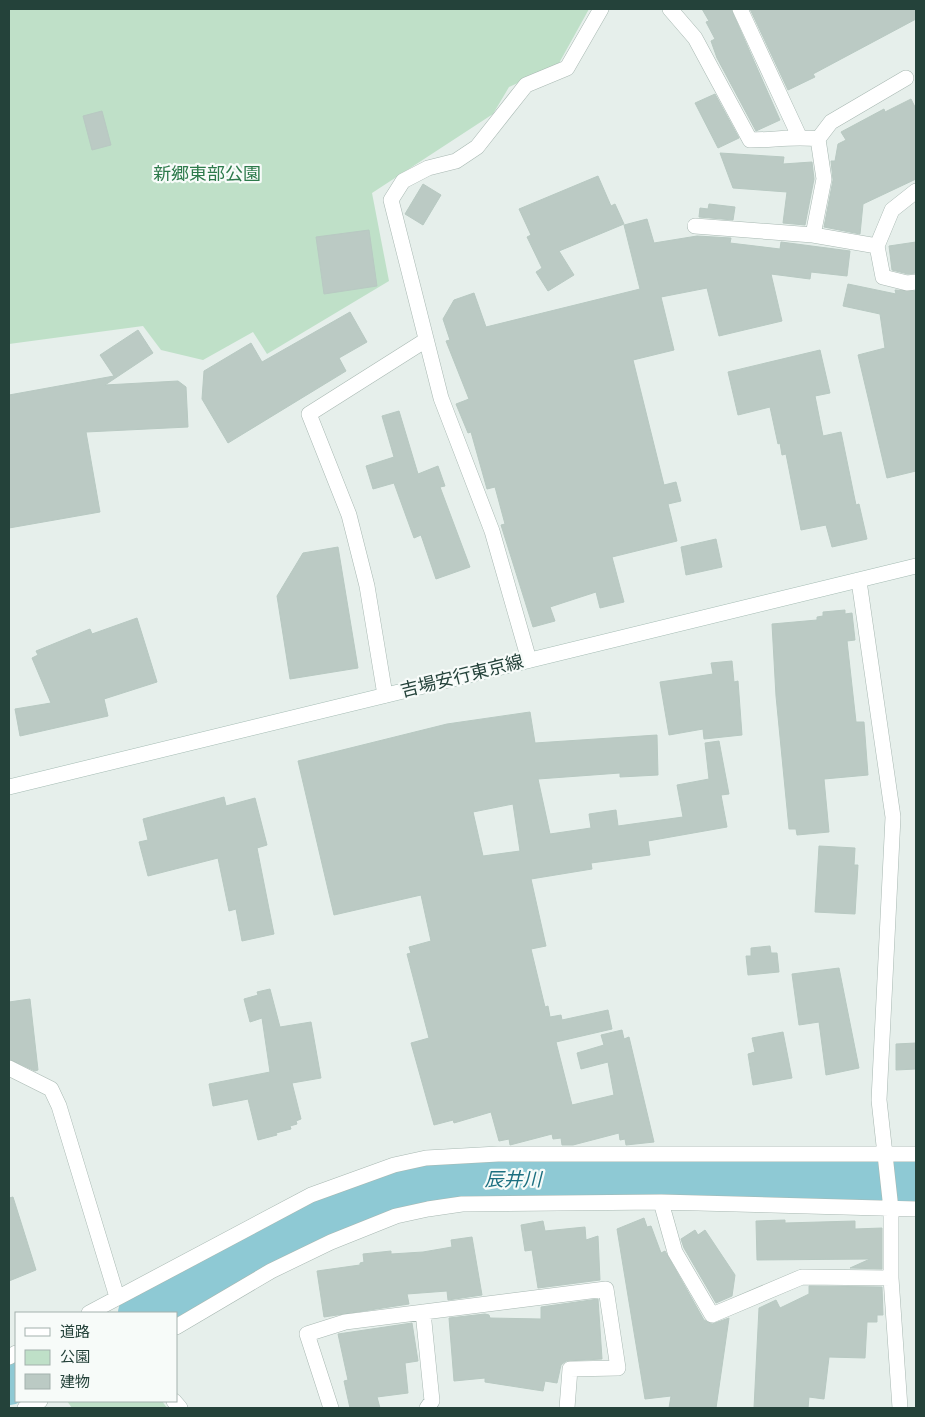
<svg xmlns="http://www.w3.org/2000/svg" width="925" height="1417" font-family="Manrope,'Noto Sans JP',sans-serif">
	<style>
		.green { fill: #bfe0c8 }
		.lines { fill: none; stroke-linecap: round; stroke-linejoin: round }
		.river { stroke: #8ec9d4; stroke-width: 42 }
		.building { fill: #bbcac4; stroke: #b8c9c2; fill-rule: evenodd }
		.street-casing { stroke: #a8b8b2; stroke-width: 16 }
		.secondary-casing { stroke: #a4bbb3; stroke-width: 16 }
		.street { stroke: #fff; stroke-width: 15 }
		.secondary { stroke: #fff; stroke-width: 15 }
		.labels { text-anchor: middle; stroke-width: 4.5; stroke-linejoin: round; paint-order: stroke }
		.park-label { font-size: 18px; fill: #2d7a4b; stroke: #f7fbf9 }
		.street-label { font-size: 18px; fill: #24423a; stroke: #f7fbf9 }
		.water-label { font-size: 19px; font-style: italic; fill: #1c6f80; stroke: #f7fbf9 }
	</style>
	<rect width="100%" height="100%" fill="#e6efeb"/>
	<path class="green" d="M 9,9 L 589,9 L 558,65 L 509,87 L 493,114 L 372,193 L 389,281 L 267,354 L 253,332 L 203,360 L 161,350 L 143,326 L 9,344 Z
		M 67,1401 L 162,1401 L 167,1408 L 72,1408 Z"/>
	<g class="lines">
		<path class="river" d="M 139,1313 L 216,1274 L 300,1226 L 392,1191 L 458,1179 L 801,1179 L 916,1182
			M 9,1384 L 16,1380"/>
	</g>
	<path class="building" d="M 702,9 L 731,9 L 780,120 L 756,131 L 717,58 L 711,41 L 715,39 L 706,22 L 709,21 Z
		M 750,9 L 916,9 L 916,19 L 813,74 L 815,77 L 788,90 Z
		M 715,94 L 739,138 L 718,148 L 695,103 Z
		M 911,99 L 916,109 L 916,179 L 863,204 L 860,234 L 824,227 L 833,180 L 831,161 L 835,161 L 838,144 L 846,140 L 841,132 L 884,109 L 885,112 Z
		M 102,111 L 111,145 L 92,150 L 83,116 Z
		M 720,153 L 784,157 L 783,164 L 812,162 L 814,179 L 805,225 L 783,223 L 787,192 L 733,188 Z
		M 598,176 L 611,206 L 615,204 L 624,224 L 559,251 L 574,275 L 548,291 L 536,272 L 542,268 L 527,237 L 531,235 L 519,209 Z
		M 423,184 L 441,195 L 423,225 L 405,214 Z
		M 709,204 L 735,207 L 733,220 L 699,217 L 700,208 L 708,209 Z
		M 647,219 L 654,243 L 697,236 L 731,238 L 730,243 L 780,249 L 781,242 L 850,251 L 847,276 L 811,272 L 810,279 L 771,274 L 782,321 L 719,336 L 707,288 L 661,297 L 674,350 L 633,360 L 664,485 L 676,482 L 681,501 L 668,504 L 677,541 L 612,557 L 624,602 L 600,608 L 596,592 L 550,607 L 555,621 L 533,627 L 501,525 L 505,524 L 495,487 L 487,489 L 471,432 L 468,433 L 456,404 L 469,399 L 446,341 L 450,340 L 443,319 L 454,300 L 474,293 L 486,327 L 640,289 L 624,225 Z
		M 369,230 L 377,286 L 324,294 L 316,237 Z
		M 916,242 L 916,273 L 908,274 L 892,270 L 889,246 Z
		M 848,284 L 896,294 L 895,290 L 916,291 L 916,471 L 887,478 L 858,355 L 885,348 L 880,314 L 843,306 Z
		M 350,312 L 367,342 L 339,358 L 346,371 L 228,443 L 202,399 L 204,371 L 251,343 L 262,362 Z
		M 138,330 L 153,353 L 105,385 L 178,381 L 186,387 L 188,427 L 86,432 L 100,512 L 9,528 L 9,395 L 114,376 L 100,355 Z
		M 820,350 L 830,393 L 815,396 L 823,436 L 841,432 L 856,505 L 859,504 L 867,539 L 832,547 L 826,525 L 801,530 L 786,454 L 782,455 L 780,443 L 778,444 L 770,407 L 738,415 L 728,372 Z
		M 399,411 L 418,474 L 438,466 L 445,486 L 440,487 L 470,567 L 436,579 L 421,535 L 414,538 L 394,483 L 373,489 L 366,466 L 394,457 L 382,416 Z
		M 716,539 L 722,567 L 686,575 L 681,547 Z
		M 338,547 L 358,668 L 290,679 L 277,596 L 303,553 Z
		M 845,610 L 845,614 L 852,613 L 855,640 L 847,641 L 856,722 L 864,722 L 868,775 L 824,779 L 829,832 L 797,835 L 796,829 L 789,829 L 776,696 L 772,624 L 817,620 L 817,617 L 823,616 L 823,612 Z
		M 137,618 L 157,682 L 104,699 L 108,716 L 20,736 L 15,709 L 51,703 L 32,658 L 38,655 L 36,651 L 90,629 L 92,634 Z
		M 732,661 L 734,682 L 738,681 L 742,735 L 704,739 L 703,729 L 669,735 L 660,682 L 713,674 L 711,663 Z
		M 530,712 L 535,743 L 657,735 L 658,775 L 620,777 L 620,773 L 538,779 L 550,834 L 591,828 L 589,814 L 616,810 L 618,826 L 683,817 L 677,785 L 709,779 L 705,743 L 719,741 L 729,794 L 721,795 L 727,827 L 648,841 L 650,855 L 591,863 L 592,869 L 531,879 L 546,946 L 531,949 L 545,1007 L 548,1006 L 550,1017 L 561,1015 L 562,1020 L 608,1010 L 612,1029 L 556,1042 L 572,1105 L 614,1095 L 608,1062 L 581,1069 L 577,1053 L 604,1045 L 601,1035 L 622,1030 L 624,1039 L 629,1037 L 654,1142 L 626,1145 L 625,1139 L 620,1140 L 619,1133 L 573,1145 L 562,1145 L 561,1138 L 553,1139 L 552,1134 L 510,1145 L 509,1139 L 499,1141 L 491,1112 L 454,1123 L 453,1120 L 434,1125 L 411,1043 L 429,1038 L 407,954 L 411,953 L 409,947 L 431,941 L 421,895 L 334,915 L 298,761 L 447,724 ZM 513,804 L 520,851 L 483,856 L 473,812 Z
		M 224,797 L 226,806 L 255,798 L 267,845 L 257,848 L 274,934 L 242,941 L 236,909 L 229,911 L 218,858 L 148,876 L 139,842 L 148,840 L 143,819 Z
		M 819,846 L 855,848 L 854,865 L 858,865 L 855,914 L 815,912 Z
		M 770,946 L 771,953 L 777,953 L 779,972 L 748,975 L 746,956 L 751,956 L 751,948 Z
		M 839,968 L 859,1068 L 826,1075 L 819,1022 L 799,1025 L 792,974 Z
		M 270,989 L 280,1027 L 311,1022 L 321,1078 L 292,1083 L 301,1119 L 296,1121 L 297,1124 L 290,1126 L 291,1129 L 276,1133 L 277,1135 L 258,1140 L 248,1099 L 213,1106 L 209,1084 L 270,1072 L 262,1018 L 250,1022 L 244,999 L 258,995 L 257,992 Z
		M 30,999 L 38,1070 L 35,1071 L 9,1059 L 9,1002 Z
		M 783,1032 L 792,1078 L 753,1085 L 748,1054 L 755,1052 L 752,1038 Z
		M 916,1043 L 916,1069 L 896,1070 L 896,1044 Z
		M 13,1197 L 36,1270 L 9,1281 L 9,1198 Z
		M 644,1218 L 647,1227 L 651,1226 L 661,1253 L 665,1251 L 704,1320 L 712,1324 L 729,1318 L 716,1408 L 669,1408 L 671,1396 L 645,1399 L 617,1229 Z
		M 785,1220 L 785,1223 L 855,1221 L 855,1229 L 882,1228 L 882,1269 L 850,1268 L 870,1259 L 757,1260 L 756,1221 Z
		M 543,1221 L 545,1231 L 585,1227 L 586,1240 L 598,1236 L 600,1280 L 538,1288 L 532,1250 L 525,1251 L 521,1225 Z
		M 695,1230 L 698,1235 L 705,1230 L 735,1275 L 732,1296 L 716,1303 L 684,1248 L 681,1239 Z
		M 472,1237 L 482,1295 L 448,1300 L 447,1291 L 407,1294 L 409,1304 L 324,1317 L 317,1271 L 360,1265 L 360,1263 L 364,1262 L 363,1254 L 391,1251 L 391,1254 L 423,1252 L 452,1247 L 451,1240 Z
		M 809,1286 L 882,1287 L 883,1315 L 877,1315 L 877,1322 L 867,1322 L 865,1358 L 829,1357 L 824,1399 L 809,1397 L 808,1408 L 754,1408 L 759,1308 L 776,1300 L 780,1308 L 809,1294 Z
		M 598,1299 L 602,1359 L 566,1361 L 561,1365 L 557,1383 L 545,1381 L 543,1391 L 485,1382 L 485,1378 L 454,1381 L 449,1318 L 485,1314 L 489,1315 L 490,1318 L 541,1319 L 541,1307 Z
		M 412,1323 L 418,1361 L 405,1363 L 408,1393 L 377,1397 L 380,1408 L 350,1408 L 344,1381 L 348,1380 L 338,1334 Z"/>
	<g class="lines">
		<g class="street-casing">
			<path id="street" d="M 670,9 L 695,38 L 750,140 C 773,140 796,136 818,139 L 831,122 L 906,78
				M 740,9 L 799,136
				M 695,226 L 813,235 L 877,246 L 883,277 L 907,283 L 916,282
				M 813,235 L 824,179 L 818,139
				M 877,246 L 892,210 L 916,191
				M 859,581 L 893,817 L 879,1100 L 891,1209 L 891,1278 L 900,1408
				M 529,660 L 492,531 L 441,398 L 391,200 L 403,181 L 428,168 L 456,161 L 477,147 L 526,85 L 567,68 L 601,9
				M 385,695 L 367,586 L 349,515 L 309,414 L 426,340
				M 9,1068 L 51,1089 L 59,1106 L 117,1297
				M 661,1202 L 675,1252 L 712,1315 L 802,1277 L 891,1278
				M 423,1312 L 432,1401 L 427,1408
				M 89,1313 L 311,1195 L 394,1165 L 426,1158 L 498,1154 L 916,1154
				M 176,1327 L 271,1271 L 331,1242 L 396,1216 L 428,1209 L 462,1204 L 661,1202 L 916,1209
				M 9,1357 L 16,1353
				M 174,1401 L 180,1408
				M 25,1408 L 40,1401
				M 331,1408 L 307,1334 L 345,1322 L 606,1289 L 618,1368 L 570,1369 L 567,1408"/>
		</g>
		<g class="secondary-casing">
			<path id="secondary" d="M 9,787 L 916,566"/>
		</g>
		<use href="#street" class="street"/>
		<use href="#secondary" class="secondary"/>
	</g>
	<g class="labels">
		<g class="park-label">
			<text x="207" y="180">新郷東部公園</text>
		</g>
		<g class="street-label">
			<text transform="translate(462 676) rotate(-14)" y="6">吉場安行東京線</text>
		</g>
		<g class="water-label">
			<text x="513" y="1186">辰井川</text>
		</g>
	</g>
	<rect width="925" height="1417" fill="none" stroke="#24423a" stroke-width="20"/>
	<rect x="15" y="1312" width="162" height="90" fill="#f7fbf9" stroke="#a3b1ad"/>
	<rect x="25" y="1328" width="25" height="8" fill="#ffffff" stroke="#a3b1ad"/>
	<text x="60" y="1337" font-size="15" fill="#24423a">道路</text>
	<rect x="25" y="1350" width="25" height="15" fill="#bfe0c8" stroke="#a3b1ad"/>
	<text x="60" y="1362" font-size="15" fill="#24423a">公園</text>
	<rect x="25" y="1374" width="25" height="15" fill="#bbcac4" stroke="#a3b1ad"/>
	<text x="60" y="1387" font-size="15" fill="#24423a">建物</text>
</svg>
